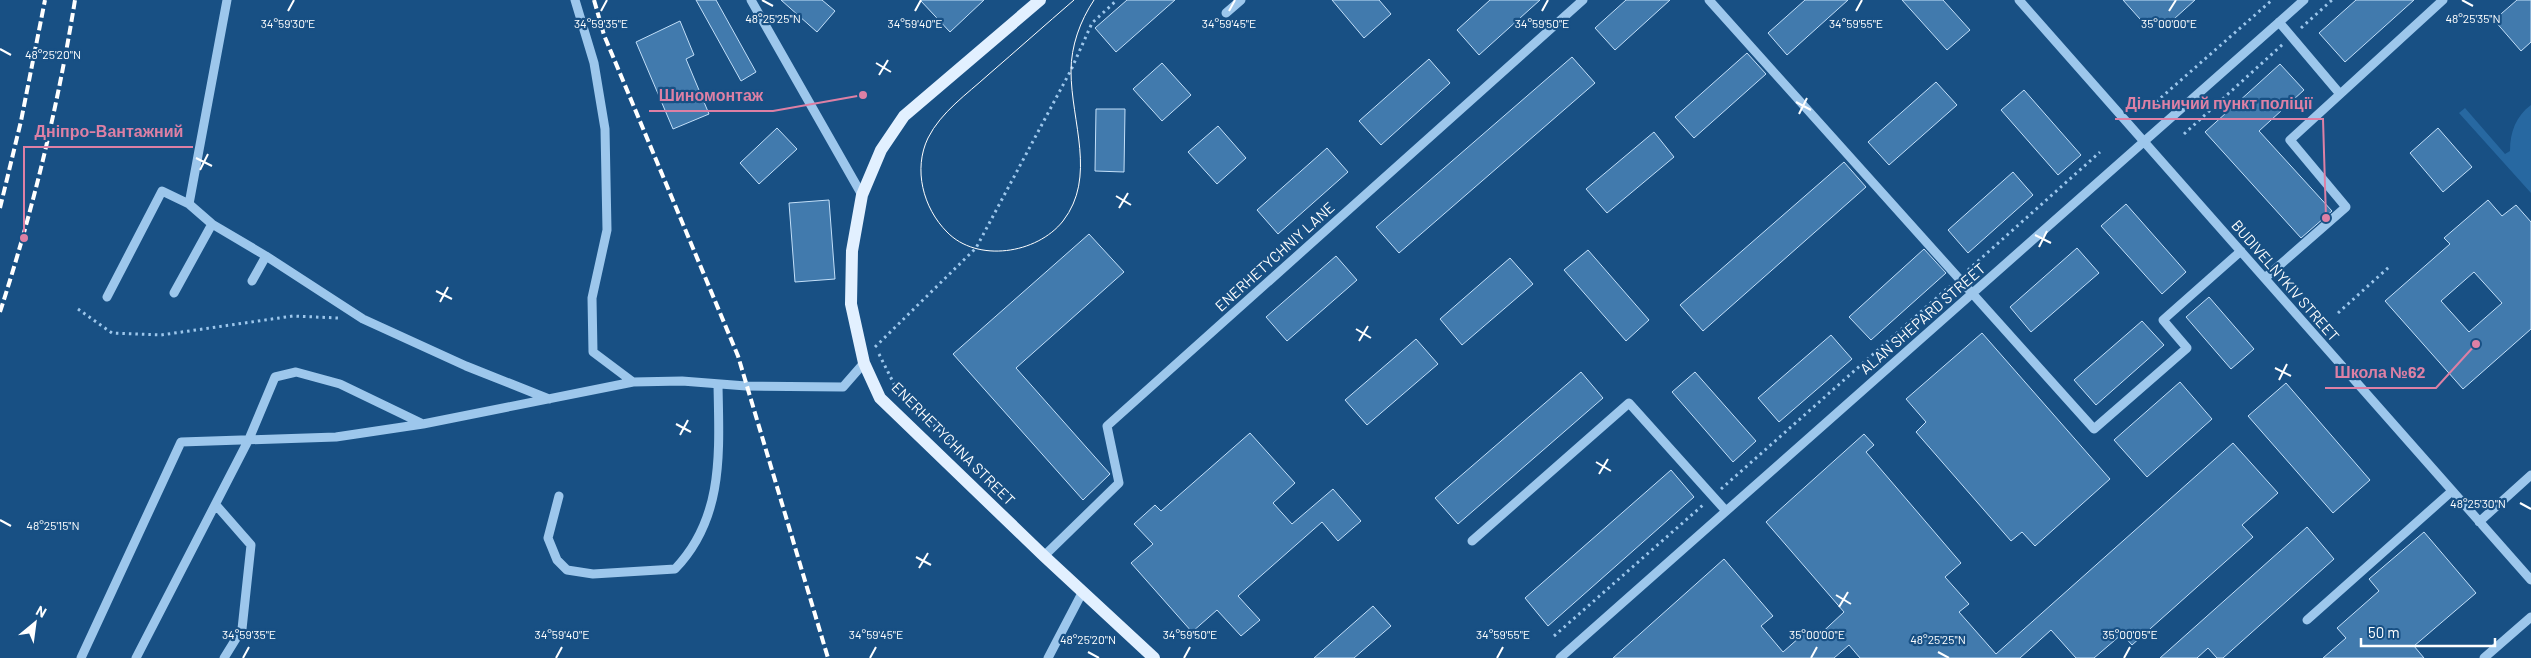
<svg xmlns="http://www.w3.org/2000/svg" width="2531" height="658" font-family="Barlow,sans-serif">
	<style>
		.green { fill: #2768a1 }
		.building { fill: #417aad; stroke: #c2dff9; fill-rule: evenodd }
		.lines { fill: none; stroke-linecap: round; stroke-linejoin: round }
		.path { stroke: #9dc7ec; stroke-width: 3; stroke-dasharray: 2.5 4; stroke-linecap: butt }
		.minor { stroke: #9dc7ec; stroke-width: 9 }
		.major { stroke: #e2f0ff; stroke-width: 12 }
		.tram { stroke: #fff; stroke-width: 1 }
		.rail { stroke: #fff; stroke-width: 4; stroke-dasharray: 9 4; stroke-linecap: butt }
		.ticks { fill: none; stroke: #fff; stroke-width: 2 }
		.labels { text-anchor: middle; stroke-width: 4.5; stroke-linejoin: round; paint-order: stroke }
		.street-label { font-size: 15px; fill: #fff; stroke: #185084 }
		.ticks-label { font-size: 12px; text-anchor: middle; fill: #fff; stroke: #185084; stroke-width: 4.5; stroke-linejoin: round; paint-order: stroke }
		.leader { fill: none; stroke: #dd80a5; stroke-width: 2 }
		.callout-dot { fill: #dd80a5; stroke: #185084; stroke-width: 2 }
		.callout-label { font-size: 16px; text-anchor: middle; font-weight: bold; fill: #dd80a5; stroke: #185084; stroke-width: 4.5; stroke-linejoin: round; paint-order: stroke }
	</style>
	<rect width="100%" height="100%" fill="#185084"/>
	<path class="green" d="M 2531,105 L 2531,193 L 2459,113 L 2465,108 L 2505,154 L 2510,151 C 2510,132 2516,116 2531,105 Z"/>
	<path class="building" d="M 696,0 L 716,0 L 756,72 L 741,81 Z
		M 781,0 L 822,0 L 835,11 L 817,32 Z
		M 920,0 L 984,0 L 950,32 Z
		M 1127,0 L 1175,0 L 1116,52 L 1095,28 Z
		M 1332,0 L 1379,0 L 1391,14 L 1364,38 Z
		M 1490,0 L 1540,0 L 1479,55 L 1457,30 Z
		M 1626,0 L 1670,0 L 1615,50 L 1595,28 Z
		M 1805,0 L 1848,0 L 1787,55 L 1768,33 Z
		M 1902,0 L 1943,0 L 1970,30 L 1947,50 Z
		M 2123,0 L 2195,0 L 2164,28 L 2157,20 L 2148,28 Z
		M 2356,0 L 2414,0 L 2345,62 L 2319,33 Z
		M 2517,0 L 2531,0 L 2531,42 L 2521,51 L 2494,20 Z
		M 680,21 L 694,55 L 686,59 L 709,114 L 673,129 L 636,42 Z
		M 1747,53 L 1766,74 L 1694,138 L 1675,117 Z
		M 1572,57 L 1595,83 L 1399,253 L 1376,227 Z
		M 1429,59 L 1450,83 L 1381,145 L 1359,121 Z
		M 1162,63 L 1191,95 L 1162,121 L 1133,89 Z
		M 2280,64 L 2304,90 L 2259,131 L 2332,211 L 2301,238 L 2205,132 Z
		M 1936,82 L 1957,105 L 1889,165 L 1868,142 Z
		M 2024,90 L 2081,155 L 2058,175 L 2001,110 Z
		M 1096,109 L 1125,109 L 1124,172 L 1095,171 Z
		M 1218,126 L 1246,158 L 1217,184 L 1188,152 Z
		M 777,128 L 797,149 L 759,184 L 740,163 Z
		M 2438,128 L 2472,167 L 2443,192 L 2410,153 Z
		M 1654,132 L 1674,157 L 1607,213 L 1586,189 Z
		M 1327,148 L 1348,172 L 1278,234 L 1257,210 Z
		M 1844,162 L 1866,187 L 1703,331 L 1680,305 Z
		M 2013,172 L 2033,195 L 1968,253 L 1948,230 Z
		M 829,200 L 835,279 L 795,282 L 789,203 Z
		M 2488,200 L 2502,216 L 2516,205 L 2531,222 L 2531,329 L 2463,389 L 2385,301 L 2450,244 L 2444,238 ZM 2474,272 L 2502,303 L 2469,332 L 2441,301 Z
		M 2126,204 L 2186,272 L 2162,294 L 2101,226 Z
		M 1089,234 L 1124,272 L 1016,368 L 1110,474 L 1083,500 L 953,354 Z
		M 2077,248 L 2099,273 L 2031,332 L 2010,307 Z
		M 1924,249 L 1946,273 L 1871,340 L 1849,317 Z
		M 1588,250 L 1649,320 L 1626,341 L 1564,270 Z
		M 1336,256 L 1357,280 L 1287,341 L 1266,317 Z
		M 1510,258 L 1533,284 L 1462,345 L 1440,319 Z
		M 2209,297 L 2254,349 L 2231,369 L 2186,317 Z
		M 2142,321 L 2164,345 L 2096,405 L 2074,380 Z
		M 1982,333 L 2110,479 L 2035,546 L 2022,532 L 2011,541 L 1916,432 L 1926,422 L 1906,399 Z
		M 1831,335 L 1852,359 L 1779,422 L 1758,398 Z
		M 1416,339 L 1438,364 L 1367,425 L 1345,400 Z
		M 1581,372 L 1603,398 L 1458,524 L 1435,498 Z
		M 1695,372 L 1756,441 L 1733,462 L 1672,392 Z
		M 2180,382 L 2212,419 L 2147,477 L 2114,440 Z
		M 2286,383 L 2370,480 L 2333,513 L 2248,416 Z
		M 1250,433 L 1295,483 L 1273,503 L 1292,524 L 1333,489 L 1361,521 L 1338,541 L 1322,522 L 1238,596 L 1260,620 L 1241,636 L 1217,610 L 1192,632 L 1131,563 L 1153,544 L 1134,524 L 1155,505 L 1161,511 Z
		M 1864,434 L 1874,445 L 1866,452 L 1961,563 L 1945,577 L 1969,604 L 1959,612 L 1996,654 L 2233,443 L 2278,493 L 2242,525 L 2253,537 L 2132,645 L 2122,634 L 2094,658 L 2076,658 L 2051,630 L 2020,658 L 1860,658 L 1849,645 L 1834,658 L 1613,658 L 1724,559 L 1773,616 L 1761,626 L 1783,652 L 1808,630 L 1816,638 L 1844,612 L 1766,522 Z
		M 1671,470 L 1694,497 L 1548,626 L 1525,598 Z
		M 2307,527 L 2334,559 L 2223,658 L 2217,658 L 2208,648 L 2197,658 L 2160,658 Z
		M 2424,532 L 2476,593 L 2414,646 L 2424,658 L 2323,658 L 2346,638 L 2337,628 L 2379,591 L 2369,579 Z
		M 1373,606 L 1391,626 L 1354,658 L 1314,658 Z"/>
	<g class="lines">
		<path class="path" d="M 2301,28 L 2332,0
			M 2156,102 L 2272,0
			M 2184,134 L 2283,44
			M 1968,270 L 2100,152
			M 78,309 L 112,333 L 161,335 L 293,316 L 338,318
			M 2338,313 L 2389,267
			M 875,347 L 976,248 L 1071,70 L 1092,23 L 1117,0
			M 879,354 L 896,388 L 959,450
			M 1721,489 L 1950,286
			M 1554,636 L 1703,505"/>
		<path class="minor" d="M 227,0 L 189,204 L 212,224 L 266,256 L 363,319 L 466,366 L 549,399
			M 575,0 L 594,63 L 605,129 L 607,230 L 592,298 L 593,352 L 633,382
			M 751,0 L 862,195
			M 1709,0 L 2094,429 L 2187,348 L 2163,320 L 2241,251
			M 2019,0 L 2531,580
			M 1226,13 L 1241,0
			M 2279,22 L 2340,94
			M 2265,278 L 2346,207 L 2290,140 L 2443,0
			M 252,281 L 266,256
			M 174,293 L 212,224
			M 107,297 L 162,191 L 189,204
			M 559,496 L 548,538 L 557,560 L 567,570 L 593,574 L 675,569 C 725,517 719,450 718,384
			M 216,505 L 251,545 L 242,629 L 224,658
			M 2479,522 L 2531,475
			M 1472,541 L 1629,403 L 1726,511
			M 1044,556 L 1119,483 L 1107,426 L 1583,0
			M 2307,620 L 2452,491
			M 81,658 L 181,442 L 336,437 L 423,424 L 633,382 L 682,381 L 746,386 L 843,387 L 864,363
			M 136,658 L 249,439 L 275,377 L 296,372 L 340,384 L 423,424
			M 1048,658 L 1082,593
			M 1560,658 L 2304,0
			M 2484,658 L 2531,617"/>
		<path class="major" d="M 1040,0 L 904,116 L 881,150 L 862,195 L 852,251 L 851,304 L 864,363 L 880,398 L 1044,556 L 1154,658"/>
		<path class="tram" d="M 1074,0 C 1045,25 1017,50 988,75 C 967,94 941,112 928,138 C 913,169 923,208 947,232 C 977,263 1037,254 1063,221 C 1097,177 1071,122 1071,71 C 1071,46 1080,21 1094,0"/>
		<path class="rail" d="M 594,0 L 604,35 L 738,356 L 828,658
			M 0,208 L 21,121 L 45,0
			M 0,312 C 33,210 58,106 75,0"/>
	</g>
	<path class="ticks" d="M 762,0 L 773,6M 2462,0 L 2473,6M 288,11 L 294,0M 601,11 L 607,0M 915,11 L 921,0M 1229,11 L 1235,0M 1542,11 L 1548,0M 1856,11 L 1862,0M 2169,11 L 2176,0M 0,49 L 11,55M 876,63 L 891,72M 879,75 L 888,60M 1796,102 L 1811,110M 1799,114 L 1807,98M 196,158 L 212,166M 200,170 L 208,154M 1116,196 L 1131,205M 1119,208 L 1128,193M 2035,235 L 2051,243M 2039,247 L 2047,231M 436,291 L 452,299M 440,302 L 448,287M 1356,329 L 1371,338M 1359,341 L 1368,326M 2275,368 L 2291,376M 2279,380 L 2287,364M 676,424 L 691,432M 680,435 L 688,420M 1596,462 L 1611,471M 1599,474 L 1608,459M 2520,503 L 2531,509M 0,520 L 11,526M 916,557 L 931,565M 919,568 L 928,553M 1836,595 L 1851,604M 1839,607 L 1848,592M 1088,652 L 1099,658M 1938,652 L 1949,658M 243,658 L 249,647M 556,658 L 562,647M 870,658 L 876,647M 1184,658 L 1190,647M 1497,658 L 1503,647M 1811,658 L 1817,647M 2124,658 L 2130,647"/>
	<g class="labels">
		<g class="street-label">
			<text transform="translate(1275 257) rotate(-42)" y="5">ENERHETYCHNIY LANE</text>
			<text transform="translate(2285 281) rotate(49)" y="5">BUDIVELNYKIV STREET</text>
			<text transform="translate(1923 319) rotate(-41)" y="5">ALAN SHEPARD STREET</text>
			<text transform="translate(953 444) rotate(45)" y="5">ENERHETYCHNA STREET</text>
		</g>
	</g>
	<g class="ticks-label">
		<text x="773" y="23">48°25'25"N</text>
		<text x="2473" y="23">48°25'35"N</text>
		<text x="288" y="28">34°59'30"E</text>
		<text x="601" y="28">34°59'35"E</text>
		<text x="915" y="28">34°59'40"E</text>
		<text x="1229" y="28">34°59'45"E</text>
		<text x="1542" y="28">34°59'50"E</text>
		<text x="1856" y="28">34°59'55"E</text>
		<text x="2169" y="28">35°00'00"E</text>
		<text x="53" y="59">48°25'20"N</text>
		<text x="2478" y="508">48°25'30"N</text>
		<text x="53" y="530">48°25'15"N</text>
		<text x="249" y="639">34°59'35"E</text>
		<text x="562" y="639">34°59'40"E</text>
		<text x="876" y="639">34°59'45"E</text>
		<text x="1190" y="639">34°59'50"E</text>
		<text x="1503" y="639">34°59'55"E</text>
		<text x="1817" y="639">35°00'00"E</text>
		<text x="2130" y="639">35°00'05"E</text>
		<text x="1088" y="644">48°25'20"N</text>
		<text x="1938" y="644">48°25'25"N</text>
	</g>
	<path class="leader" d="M863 95L773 111H649M2326 218L2323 119H2115M24 238L24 147H193M2476 344L2436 388H2325"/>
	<g class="callout-dot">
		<circle cx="863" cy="95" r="5"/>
		<circle cx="2326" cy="218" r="5"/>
		<circle cx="24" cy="238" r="5"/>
		<circle cx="2476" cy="344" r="5"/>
	</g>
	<g class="callout-label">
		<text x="711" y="101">Шиномонтаж</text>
		<text x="2219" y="109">Дільничий пункт поліції</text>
		<text x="109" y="137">Дніпро-Вантажний</text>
		<text x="2380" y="378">Школа №62</text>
	</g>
	<g transform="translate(35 623) rotate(29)" stroke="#185084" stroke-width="4" paint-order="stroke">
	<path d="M0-4L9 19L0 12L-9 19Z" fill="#ffffff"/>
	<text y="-8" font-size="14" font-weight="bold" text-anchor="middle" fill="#ffffff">N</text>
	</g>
	<path d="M2361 638v8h134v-8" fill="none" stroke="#ffffff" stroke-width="2.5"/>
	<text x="2368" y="638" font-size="15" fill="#ffffff" stroke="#185084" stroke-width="4" paint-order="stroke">50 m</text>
</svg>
